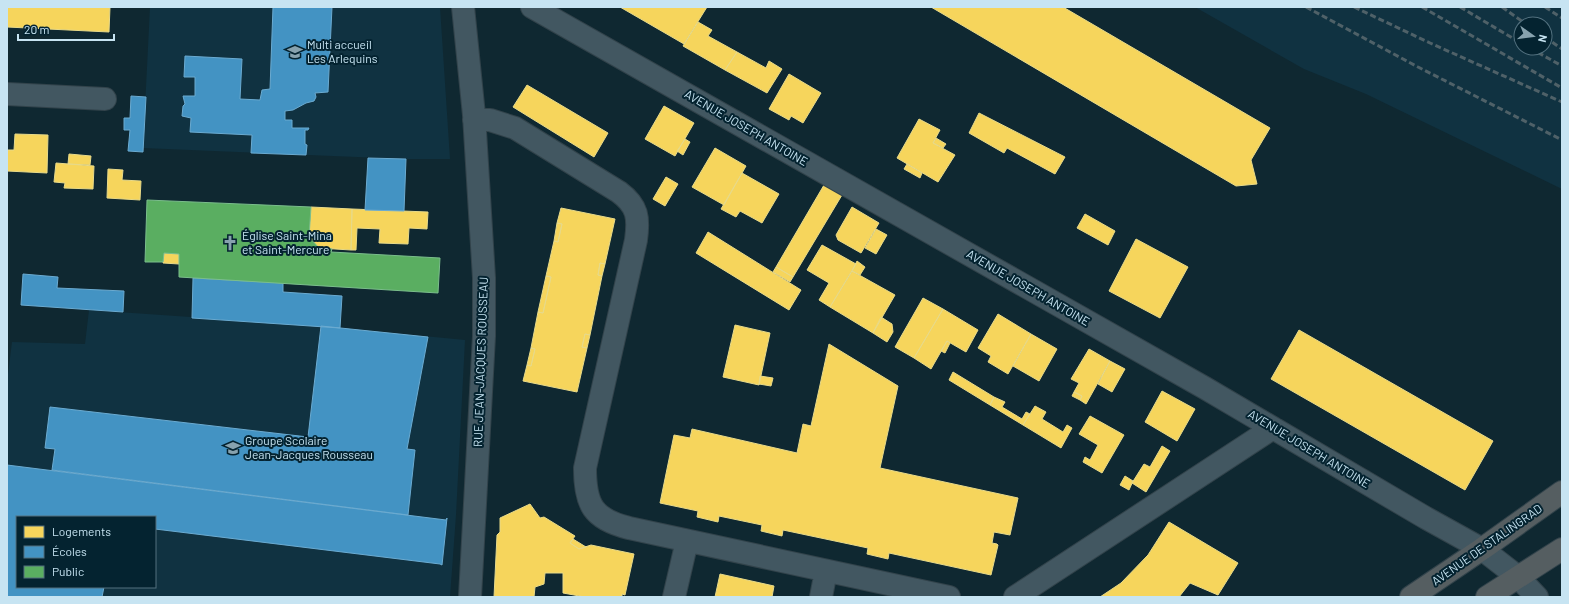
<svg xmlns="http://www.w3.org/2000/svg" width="1569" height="604" font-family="Barlow,sans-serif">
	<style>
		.built { fill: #103241; fill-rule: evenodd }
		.homes { fill: #f6d55c; stroke: #e8da89 }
		.schools { fill: #4393c3; stroke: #6babd1 }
		.public { fill: #5aae61; stroke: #7bbe8c }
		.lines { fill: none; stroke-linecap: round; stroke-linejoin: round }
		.minor-casing { stroke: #32434b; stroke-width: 24 }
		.major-casing { stroke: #32434b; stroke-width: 24 }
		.minor { stroke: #425761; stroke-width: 22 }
		.major { stroke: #555e61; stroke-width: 22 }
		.rail { stroke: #4f6168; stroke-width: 3; stroke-dasharray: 6 3; stroke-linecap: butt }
		.labels { text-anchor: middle; stroke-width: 4; stroke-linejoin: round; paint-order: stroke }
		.poi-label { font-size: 12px; fill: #c7e4f2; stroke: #042330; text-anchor: start }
		.street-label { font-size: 12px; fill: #c7e4f2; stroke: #042330 }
	</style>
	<rect width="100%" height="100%" fill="#0f2831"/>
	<path class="built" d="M 150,7 L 440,7 L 450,159 L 406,159 L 143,148 Z
		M 1195,7 L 1562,7 L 1562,189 L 1366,94 L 1304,69 ZM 1521,24 L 1545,24 L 1545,48 L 1521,48 Z
		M 89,310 L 321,326 L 465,340 L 456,515 L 450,597 L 7,597 L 7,382 L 12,342 L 85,344 ZM 17,517 L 155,517 L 155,587 L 17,587 Z"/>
	<path class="homes" d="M 7,7 L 110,7 L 109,32 L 7,27 Z
		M 620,7 L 707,7 L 684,44 Z
		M 931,7 L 1063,7 L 1270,128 L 1251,160 L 1257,184 L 1236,186 Z
		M 698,22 L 712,30 L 708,36 L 737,52 L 725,70 L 683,46 Z
		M 737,52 L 766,68 L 769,61 L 782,69 L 767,93 L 725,70 Z
		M 789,74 L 821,93 L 803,123 L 791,116 L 789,120 L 769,109 Z
		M 527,85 L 608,133 L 594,157 L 513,107 Z
		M 664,106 L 694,123 L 675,156 L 645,139 Z
		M 979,113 L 1065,157 L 1055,174 L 1007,148 L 1004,153 L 969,133 Z
		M 919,119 L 940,130 L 933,143 L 955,155 L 938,182 L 897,158 Z
		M 15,134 L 48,135 L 47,173 L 7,171 L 7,150 L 14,150 Z
		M 936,138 L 946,144 L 943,148 L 933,143 Z
		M 685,139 L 690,142 L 683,155 L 677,151 Z
		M 715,148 L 746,166 L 724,205 L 692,187 Z
		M 69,154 L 91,156 L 90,165 L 68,164 Z
		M 56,163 L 94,166 L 93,189 L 64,188 L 65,183 L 54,182 Z
		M 907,164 L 922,173 L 920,178 L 904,169 Z
		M 108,169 L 123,170 L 122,180 L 141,181 L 140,200 L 107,198 Z
		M 742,173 L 779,194 L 762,223 L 740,211 L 736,217 L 721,209 Z
		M 666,177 L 678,184 L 665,206 L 653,199 Z
		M 824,185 L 842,195 L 793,277 L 776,267 Z
		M 311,207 L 352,209 L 351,250 L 319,248 L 309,237 Z
		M 852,207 L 879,223 L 861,253 L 838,240 L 836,235 Z
		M 561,208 L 615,219 L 605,264 L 600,263 L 598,275 L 602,276 L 590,335 L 585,334 L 582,347 L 587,348 L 577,392 L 523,381 L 527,365 L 531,366 L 535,349 L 531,348 L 538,312 L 543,313 L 551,277 L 546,276 L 554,241 L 558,242 L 562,224 L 557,223 Z
		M 352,209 L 428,212 L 427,229 L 409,228 L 408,244 L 379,243 L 380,229 L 357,228 L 356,250 L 351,250 Z
		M 1085,214 L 1115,231 L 1108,245 L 1077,228 Z
		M 557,223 L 562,224 L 558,242 L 554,241 Z
		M 876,229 L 887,235 L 876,254 L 865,248 Z
		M 708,232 L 801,290 L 789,310 L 696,253 Z
		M 1136,239 L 1188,267 L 1160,318 L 1109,291 Z
		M 822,245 L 856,264 L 830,307 L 819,300 L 829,283 L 807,270 Z
		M 164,253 L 179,254 L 179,264 L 163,263 Z
		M 857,261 L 865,267 L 860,275 L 852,271 Z
		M 600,263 L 605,264 L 602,276 L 598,275 Z
		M 776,267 L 793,277 L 790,282 L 773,272 Z
		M 852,271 L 895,295 L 873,333 L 830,307 Z
		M 546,276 L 551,277 L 543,313 L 538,312 Z
		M 923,298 L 943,309 L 914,358 L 895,347 Z
		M 943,309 L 978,330 L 966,352 L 947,341 L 931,369 L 914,358 Z
		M 998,314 L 1031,334 L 1008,374 L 988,362 L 991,356 L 978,348 Z
		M 881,317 L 892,324 L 893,332 L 887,342 L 873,333 Z
		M 735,325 L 770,333 L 759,385 L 723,377 Z
		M 1299,330 L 1493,441 L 1465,490 L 1271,379 Z
		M 585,334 L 590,335 L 587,348 L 582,347 Z
		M 1031,334 L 1057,349 L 1039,381 L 1013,366 Z
		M 947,341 L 950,343 L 945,353 L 941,351 Z
		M 829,344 L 898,386 L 880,468 L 1018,498 L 1010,535 L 994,532 L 992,543 L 997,544 L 998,545 L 991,575 L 889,553 L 888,559 L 867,554 L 868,548 L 783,530 L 782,536 L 761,531 L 762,525 L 719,516 L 718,522 L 697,517 L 698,511 L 660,503 L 674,435 L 690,438 L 692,429 L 797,453 L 803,424 L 811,426 Z
		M 531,348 L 535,349 L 531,366 L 527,365 Z
		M 1089,349 L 1110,361 L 1086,404 L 1080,400 L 1082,396 L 1074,392 L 1079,383 L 1071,379 Z
		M 1110,361 L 1125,369 L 1112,392 L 1098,384 Z
		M 953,372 L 994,397 L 990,405 L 949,380 Z
		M 760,376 L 773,378 L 771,386 L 759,384 Z
		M 1162,391 L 1195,409 L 1177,441 L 1145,422 Z
		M 1074,392 L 1082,396 L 1080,400 L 1072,396 Z
		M 994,397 L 1005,402 L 1002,407 L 1022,419 L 1026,412 L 1030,414 L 1023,425 L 990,405 Z
		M 1035,406 L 1046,412 L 1042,419 L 1063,432 L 1067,425 L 1072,428 L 1061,448 L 1023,425 Z
		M 1090,416 L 1124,435 L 1102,473 L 1083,462 L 1085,457 L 1090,460 L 1098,445 L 1079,434 Z
		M 1162,446 L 1170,451 L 1146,492 L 1132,483 L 1144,464 L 1150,467 Z
		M 1125,476 L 1133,481 L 1129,490 L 1120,485 Z
		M 530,504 L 540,518 L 544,517 L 575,536 L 570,543 L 579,549 L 591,545 L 634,554 L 625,595 L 622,594 L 622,597 L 585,597 L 563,593 L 563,573 L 545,573 L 544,584 L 535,587 L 534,597 L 494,597 L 497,535 L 500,532 L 500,518 Z
		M 1169,522 L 1238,563 L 1218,595 L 1190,583 L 1179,597 L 1100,597 L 1121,583 L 1148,555 Z
		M 573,539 L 586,547 L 579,549 L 570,543 Z
		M 720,574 L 774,586 L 772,597 L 715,597 Z"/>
	<path class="schools" d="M 273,7 L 332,7 L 328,92 L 315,93 L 316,97 L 314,101 L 306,103 L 293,110 L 285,111 L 285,120 L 292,120 L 292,128 L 309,128 L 308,130 L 305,130 L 305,144 L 307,145 L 306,155 L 251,153 L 252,135 L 190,132 L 191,118 L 182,116 L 183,106 L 185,104 L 183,96 L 195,96 L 195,77 L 184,77 L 185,56 L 242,59 L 240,99 L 260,100 L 262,90 L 270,89 Z
		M 131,96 L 146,97 L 143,152 L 128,151 L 130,130 L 124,130 L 124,118 L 130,118 Z
		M 368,158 L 406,159 L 404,211 L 365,210 Z
		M 23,274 L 58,277 L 57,288 L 124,291 L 123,312 L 21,305 Z
		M 193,278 L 283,283 L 283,292 L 342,296 L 340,328 L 192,318 Z
		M 321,326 L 428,337 L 407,449 L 415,450 L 408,515 L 52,470 L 55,449 L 45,448 L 50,407 L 308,437 Z
		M 7,465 L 446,520 L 447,518 L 442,565 L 440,564 L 155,529 L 155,517 L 17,517 L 17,587 L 104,587 L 102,597 L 7,597 Z"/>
	<path class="public" d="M 147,200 L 311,207 L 309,237 L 319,248 L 332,249 L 331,252 L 440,258 L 438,293 L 179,277 L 179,254 L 164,253 L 163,262 L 145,262 Z"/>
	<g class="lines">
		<g class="minor-casing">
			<path id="minor" d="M 463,7 L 474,115 L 484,278 L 484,336 L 470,597
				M 532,7 L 1205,388 L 1426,518 L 1482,549 L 1518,577 L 1537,597
				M 7,94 L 105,99
				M 474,120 L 490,120 L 515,128 L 619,192 C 638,206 639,218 636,240 L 585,468 C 585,505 593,519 629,528 L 949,597
				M 674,597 L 687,541
				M 821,597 L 826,571
				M 1015,597 L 1273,428"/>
		</g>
		<g class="major-casing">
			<path id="major" d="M 1411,597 L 1482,549 L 1562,492
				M 1487,597 L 1562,549"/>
		</g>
		<use href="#minor" class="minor"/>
		<use href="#major" class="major"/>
		<path class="rail" d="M 1306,7 L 1418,67 L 1562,140
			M 1354,7 L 1430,43 L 1562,102
			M 1422,7 L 1562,88
			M 1460,7 L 1521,43
			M 1502,7 L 1526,24
			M 1545,7 L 1562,18
			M 1545,37 L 1562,49
			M 1530,48 L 1562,66"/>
	</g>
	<defs>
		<g id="school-bare" transform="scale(1.2)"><path d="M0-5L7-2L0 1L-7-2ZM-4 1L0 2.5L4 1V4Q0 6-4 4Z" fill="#87a2ae" stroke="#042330" stroke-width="2.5" paint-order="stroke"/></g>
		<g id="church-bare" transform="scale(1.2)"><path d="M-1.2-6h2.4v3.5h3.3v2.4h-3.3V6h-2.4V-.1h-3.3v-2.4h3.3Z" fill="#87a2ae" stroke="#042330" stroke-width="2.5" paint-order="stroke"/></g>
	</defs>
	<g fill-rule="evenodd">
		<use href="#school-bare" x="295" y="52"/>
		<use href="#church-bare" x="230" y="243"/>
		<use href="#school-bare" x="233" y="448"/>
	</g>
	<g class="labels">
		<g class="poi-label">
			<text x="307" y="49">Multi accueil<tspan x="307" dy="14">Les Arlequins</tspan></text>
			<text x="242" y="240">Église Saint-Mina<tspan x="242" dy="14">et Saint-Mercure</tspan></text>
			<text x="245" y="445">Groupe Scolaire<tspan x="245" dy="14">Jean-Jacques Rousseau</tspan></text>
		</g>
		<g class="street-label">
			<text transform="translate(746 128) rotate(30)" y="4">AVENUE JOSEPH ANTOINE</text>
			<text transform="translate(1028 288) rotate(30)" y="4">AVENUE JOSEPH ANTOINE</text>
			<text transform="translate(481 362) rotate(-88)" y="4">RUE JEAN-JACQUES ROUSSEAU</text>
			<text transform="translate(1309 449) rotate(31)" y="4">AVENUE JOSEPH ANTOINE</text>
			<text transform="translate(1487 545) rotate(-35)" y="4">AVENUE DE STALINGRAD</text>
		</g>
	</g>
	<rect width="1569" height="604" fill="none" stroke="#c7e4f2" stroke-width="16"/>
	<rect x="16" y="516" width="140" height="72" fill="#042330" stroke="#52707e"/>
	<rect x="24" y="526" width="20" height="12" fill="#f6d55c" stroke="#52707e"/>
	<text x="52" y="536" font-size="12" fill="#c7e4f2">Logements</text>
	<rect x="24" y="546" width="20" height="12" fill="#4393c3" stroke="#52707e"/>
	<text x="52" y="556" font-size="12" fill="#c7e4f2">Écoles</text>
	<rect x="24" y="566" width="20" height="12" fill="#5aae61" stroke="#52707e"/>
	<text x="52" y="576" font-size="12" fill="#c7e4f2">Public</text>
	<g transform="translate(1533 36) rotate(104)"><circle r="19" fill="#042330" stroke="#52707e"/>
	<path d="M0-3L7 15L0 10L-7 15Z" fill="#87a2ae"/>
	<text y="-6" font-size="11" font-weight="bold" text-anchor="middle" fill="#c7e4f2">N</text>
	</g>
	<path d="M18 34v6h96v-6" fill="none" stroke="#c7e4f2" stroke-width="2"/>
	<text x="24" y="34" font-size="12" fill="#c7e4f2" stroke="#042330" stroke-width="3" paint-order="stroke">20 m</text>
</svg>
